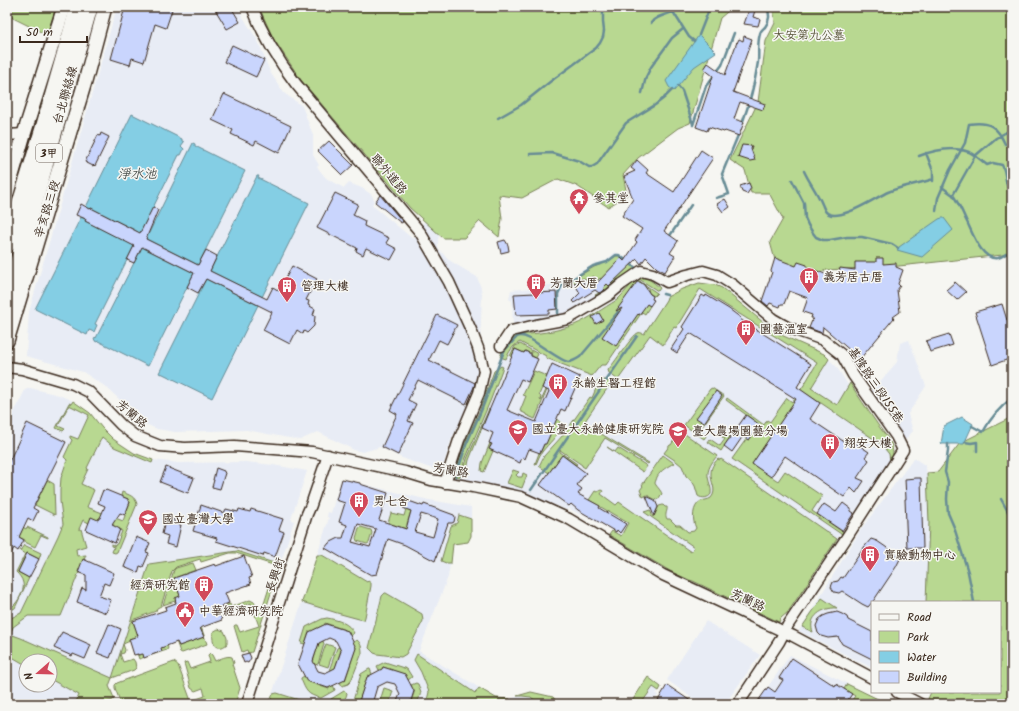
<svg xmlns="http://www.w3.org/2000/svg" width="1019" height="711" font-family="Kalam,'LXGW WenKai TC',sans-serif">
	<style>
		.built { fill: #e8ecf5; fill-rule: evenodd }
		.green { fill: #b8d891; stroke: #7a8158 }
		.water { fill: #84cee4; stroke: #678c95 }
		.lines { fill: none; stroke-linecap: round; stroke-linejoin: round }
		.stream { stroke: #678c95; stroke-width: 2.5 }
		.building { fill: #c9d5fd; stroke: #3b2a1e; fill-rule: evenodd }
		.minor-casing { stroke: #3b2a1e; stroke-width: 13 }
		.major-casing { stroke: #3b2a1e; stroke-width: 16 }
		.highway-casing { stroke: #3b2a1e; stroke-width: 18 }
		.minor { stroke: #f6f6f2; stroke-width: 10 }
		.major { stroke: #f6f6f2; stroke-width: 13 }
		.highway { stroke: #f6f6f2; stroke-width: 15 }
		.labels { text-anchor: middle; stroke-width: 3; stroke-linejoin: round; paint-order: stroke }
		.shield { fill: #f6f6f2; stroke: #73675e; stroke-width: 1 }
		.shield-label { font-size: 11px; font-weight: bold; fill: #3b2a1e }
		.park-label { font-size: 12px; fill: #5a563b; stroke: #f6f6f2 }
		.street-label { font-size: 12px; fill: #3b2a1e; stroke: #f6f6f2 }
		.poi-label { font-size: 12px; fill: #3b2a1e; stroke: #f6f6f2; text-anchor: start }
		.water-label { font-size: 13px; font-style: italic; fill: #4d5350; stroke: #f6f6f2 }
	</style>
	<rect width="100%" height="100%" fill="#f6f6f2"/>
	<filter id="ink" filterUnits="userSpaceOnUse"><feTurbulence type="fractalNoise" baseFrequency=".025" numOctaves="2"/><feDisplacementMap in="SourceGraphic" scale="8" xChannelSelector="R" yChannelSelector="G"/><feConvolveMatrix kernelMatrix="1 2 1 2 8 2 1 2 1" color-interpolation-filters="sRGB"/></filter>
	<g filter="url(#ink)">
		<path class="built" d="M 117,7 L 239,7 L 241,14 L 258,41 L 270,72 L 284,93 L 302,106 L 313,135 L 313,155 L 319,165 L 317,167 L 326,178 L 344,188 L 349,183 L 362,188 L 372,195 L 374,200 L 372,205 L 413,239 L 425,220 L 440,233 L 438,239 L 438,248 L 446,257 L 452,262 L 477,277 L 481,288 L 482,294 L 479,375 L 461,420 L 452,438 L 441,472 L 402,458 L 380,447 L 363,452 L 354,450 L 318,432 L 300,440 L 247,430 L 175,432 L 157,429 L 141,422 L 130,413 L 119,399 L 106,387 L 83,372 L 26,356 L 29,312 Z
			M 615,252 L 630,260 L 638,269 L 575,312 L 513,327 L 512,301 L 509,299 L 511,290 L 534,288 L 549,285 L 575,276 L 581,271 L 594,264 L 607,260 Z
			M 638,277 L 648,278 L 651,280 L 667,294 L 667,297 L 682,289 L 699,283 L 715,285 L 722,288 L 770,328 L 779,334 L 821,352 L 836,366 L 848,385 L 850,383 L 891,445 L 893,456 L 890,461 L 843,530 L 780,619 L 621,536 L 582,513 L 581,515 L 568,508 L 567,510 L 525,493 L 456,479 L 454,476 L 465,443 L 479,412 L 503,349 L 517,334 L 527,335 L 553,330 L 574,325 L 583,320 L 621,296 Z
			M 909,340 L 926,386 L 908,414 L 913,431 L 905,440 L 884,413 L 870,393 L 897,362 L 900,343 Z
			M 30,388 L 59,395 L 73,401 L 90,413 L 102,428 L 113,439 L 134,453 L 153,460 L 178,463 L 246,462 L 273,465 L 307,471 L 291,519 L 294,521 L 280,565 L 237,551 L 149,564 L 104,704 L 7,704 L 7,427 L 25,390 ZM 26,661 L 50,661 L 50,685 L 26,685 Z
			M 914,458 L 926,466 L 936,599 L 938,602 L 872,602 L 872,668 L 799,631 L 862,528 Z
			M 341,479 L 429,500 L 471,507 L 471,536 L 468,542 L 453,544 L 448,577 L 419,651 L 496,698 L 510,699 L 531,692 L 553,697 L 558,704 L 269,704 L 329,518 L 327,517 L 328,512 L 331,513 Z
			M 706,621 L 760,655 L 725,704 L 701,704 L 667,680 Z
			M 790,655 L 888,704 L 756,704 Z
			M 648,677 L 661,687 L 656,694 L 658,695 L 652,704 L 630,704 Z"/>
		<path class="green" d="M 7,7 L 56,7 L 47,35 L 7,15 Z
			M 259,7 L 733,7 L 720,18 L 690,123 L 678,128 L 638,158 L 623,175 L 627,195 L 608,207 L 577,186 L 558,179 L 522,198 L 499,195 L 502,219 L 499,237 L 480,221 L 464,238 L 443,238 L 410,208 L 301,80 L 273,38 Z
			M 773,7 L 1012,7 L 1012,254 L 899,266 L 826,270 L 810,277 L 775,260 L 770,242 L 783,219 L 769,193 L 751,193 L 745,170 L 730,160 L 758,102 L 766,41 L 775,23 Z
			M 616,256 L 619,256 L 637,269 L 598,299 L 595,295 L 599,293 L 607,284 L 600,278 L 598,280 L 593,276 L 587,281 L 584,278 L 574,283 L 572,280 L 594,267 L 607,262 Z
			M 638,277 C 649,278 652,281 660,288 L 658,291 L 639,279 L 638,280 L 657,293 L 654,296 L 649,293 L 648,288 L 645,286 L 642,291 L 647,304 L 650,306 L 645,314 L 642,312 L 606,365 L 601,365 L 592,376 L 546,358 L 546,356 L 520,342 C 512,346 509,352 506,359 L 500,357 L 503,349 L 517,334 C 534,335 558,331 574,325 C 589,319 603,308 617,300 L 621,296 Z
			M 699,283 L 715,285 L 722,288 L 770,328 L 779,334 L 824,354 L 829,359 L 811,388 L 837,405 L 850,383 C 858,396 867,409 876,422 C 881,430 889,438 892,446 C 893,452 894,457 890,461 L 889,454 L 881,444 L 821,403 L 820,403 L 802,391 L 752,464 L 778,481 L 785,471 L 822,496 L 812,511 L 843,532 L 841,534 L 732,459 L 747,438 L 749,440 L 760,425 L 726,400 L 727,398 L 764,425 L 767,420 L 770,422 L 787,398 L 792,402 L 804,385 L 817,363 L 700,289 L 676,328 L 674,327 L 663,345 L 650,335 L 618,380 L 609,373 L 608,370 C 613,365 633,334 638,333 C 639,332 642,333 644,334 L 666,300 L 667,297 L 682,289 Z
			M 520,344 L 522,345 L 538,354 L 536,358 L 531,355 L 532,352 L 531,352 L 530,353 L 525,351 L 524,353 L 515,349 L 512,357 L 510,356 L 515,346 Z
			M 501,366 L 503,367 L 491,399 L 465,460 L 460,477 L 454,476 L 465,443 L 479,412 L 494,371 Z
			M 534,371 L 547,376 L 539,395 L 541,397 L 540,400 L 541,401 L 546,390 L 547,390 L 535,419 L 526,415 L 526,414 L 520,411 L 526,396 L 523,395 Z
			M 601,380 L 606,380 L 611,383 L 585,421 L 586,422 L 585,424 L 649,463 L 648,464 L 605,438 L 585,468 L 582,466 L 582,465 L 560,450 L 560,452 L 577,464 L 576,465 L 562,455 L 549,473 L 539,466 L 544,456 L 564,434 L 590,397 L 592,398 L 597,386 L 595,385 L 596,382 Z
			M 712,388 L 724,396 L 699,431 L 706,436 L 704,439 L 684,425 L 710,389 Z
			M 73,401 L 90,413 L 102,428 L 113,439 L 134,453 L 153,460 L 152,463 L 114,447 L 102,437 L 87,468 L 88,469 L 81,484 L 94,490 L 87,507 L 123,521 L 130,502 L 128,501 L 128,499 L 121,496 L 122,492 C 129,495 135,496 137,504 L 117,552 L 115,553 L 112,552 L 114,547 L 111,546 L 111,544 L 115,546 L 116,544 L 117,544 L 122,531 L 113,528 L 114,525 L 101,520 L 89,523 L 83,520 L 79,529 L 81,529 L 86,546 L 76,549 L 77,556 L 86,555 L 61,616 L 28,616 L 13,627 L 10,634 L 21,638 L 112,678 L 149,564 L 237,551 L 280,565 L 252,652 L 248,653 L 247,650 L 242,652 L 234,626 L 235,625 L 237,625 L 240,632 L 259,626 L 255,615 L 261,613 L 276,566 L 236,553 L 230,553 L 201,562 L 200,559 L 176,567 L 172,571 L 161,606 L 157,608 L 156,611 L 132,620 L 136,629 L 158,621 L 168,648 L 167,650 L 139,659 L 132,638 L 129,639 L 130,641 L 123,644 L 125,650 L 124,653 L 120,654 L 123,662 L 133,659 L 135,662 L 136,668 L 134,670 L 112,678 L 109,686 L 114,698 L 113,700 L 105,702 L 105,704 L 75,704 L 79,695 L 50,679 L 50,661 L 26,661 L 26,665 L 7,654 L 7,620 L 21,613 L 58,536 L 63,524 L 60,501 L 60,490 L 61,478 L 67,460 L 64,457 L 72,440 L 70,438 L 70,436 L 78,439 L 89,415 L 69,405 L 58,426 L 65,429 L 63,431 L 56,428 L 69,403 L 71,404 Z
			M 489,409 L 486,418 L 469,460 L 467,470 L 464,469 L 467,459 Z
			M 1012,417 L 1012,704 L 935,704 L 928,699 L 931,692 L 1000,692 L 1000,602 L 926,602 L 929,522 L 927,473 L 938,472 L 960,443 Z
			M 556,419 L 559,420 L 562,425 C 558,436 549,443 542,452 C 539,456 538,460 536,464 L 535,464 L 539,453 L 540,453 Z
			M 679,432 L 681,433 L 682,432 L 717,456 C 712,462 707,469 708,477 C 709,483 712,488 711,494 C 709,498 702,499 698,496 L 695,486 L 692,481 L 686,476 L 682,466 L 676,461 L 664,453 L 670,445 L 671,445 Z
			M 725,433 L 730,437 L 721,451 L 708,442 L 710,439 L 720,446 L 725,439 L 722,437 Z
			M 490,443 L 491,444 L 489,449 L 493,451 L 484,472 L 481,471 L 482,463 Z
			M 607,447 L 615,452 L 618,448 L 647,466 L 643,472 Z
			M 663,455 L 674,463 C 667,467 661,470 657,477 C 657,478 655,482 655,483 C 655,485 661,490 662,494 L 660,496 L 660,498 L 656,500 L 647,495 L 643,497 L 640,490 L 643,486 L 642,485 Z
			M 718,459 L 720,460 L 721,459 L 837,539 L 788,612 L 781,618 L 779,622 L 693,581 L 689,580 L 670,571 L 609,535 L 612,531 L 621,536 L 628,523 L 589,500 L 595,491 L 597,492 L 601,490 L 603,491 L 601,494 L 616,505 L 619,502 L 691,552 L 694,547 L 644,512 L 650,510 L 653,517 L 654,516 L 659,506 L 663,505 L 665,507 L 667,507 C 668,511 664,514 667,519 L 670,519 L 676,525 L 680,525 L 688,532 L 694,531 L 696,528 C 692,520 692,506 701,501 C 704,500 708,500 711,498 C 718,490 710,482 711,473 C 711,467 714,463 718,459 Z
			M 513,470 L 519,472 L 516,475 L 518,477 L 522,477 L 523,473 L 527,475 L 522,488 L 507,483 Z
			M 47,480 L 54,484 L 55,515 L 35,505 Z
			M 406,509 L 411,511 L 407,524 L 410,530 L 388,523 L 391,513 L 404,516 Z
			M 459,515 L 471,519 L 471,536 L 468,542 L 453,544 L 451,563 L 446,563 L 441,561 L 451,526 L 457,523 Z
			M 23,527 L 26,529 L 27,527 L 48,537 L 48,538 L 41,535 L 35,547 L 25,542 L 25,540 L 19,537 Z
			M 361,527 L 371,530 L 372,533 L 369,543 L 367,544 L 357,541 L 356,538 L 359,528 Z
			M 24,545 L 41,553 L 39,559 L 27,553 L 26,554 L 18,572 L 29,578 L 15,608 L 7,612 L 7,609 C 10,608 11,608 13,606 C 18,602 25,590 23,583 C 22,578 19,575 16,572 L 25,554 L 20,551 Z
			M 317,555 L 322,555 L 367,582 L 368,581 L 371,583 L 371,586 L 365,617 L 364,620 L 359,619 L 337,613 L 302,602 Z
			M 193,563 L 196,570 L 174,578 L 182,601 L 176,603 L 175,601 L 163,605 L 174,570 L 176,568 Z
			M 385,593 L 386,593 L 422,614 L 423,621 L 406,654 L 401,657 L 377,654 L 374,653 L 369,648 L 382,596 Z
			M 822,598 L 837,608 C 823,607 807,617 813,632 L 802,627 Z
			M 250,600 L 254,602 C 256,604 256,607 253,609 L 251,603 L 226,612 L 224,606 L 230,604 L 231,607 Z
			M 167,616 L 168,616 L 179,646 L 204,637 L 198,622 L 199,621 L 207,644 L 182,653 L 180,652 Z
			M 327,618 C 338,620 349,623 354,633 L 350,636 L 348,631 L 325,623 L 324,626 L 322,626 L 314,630 L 313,632 L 309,631 L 305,644 L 301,643 L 306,627 L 322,619 Z
			M 218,629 L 224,631 L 227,638 L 227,644 C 217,653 211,642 213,632 Z
			M 357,640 C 361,643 362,648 362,653 L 351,681 L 348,684 L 342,686 L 340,682 L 342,680 L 345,681 L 356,647 L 353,645 L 353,642 Z
			M 323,641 L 324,644 L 318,664 L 315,665 L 313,662 L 319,642 Z
			M 326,644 L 335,647 L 328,667 L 319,664 Z
			M 339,647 L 341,650 L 335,669 L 331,670 L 330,668 L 337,648 Z
			M 210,653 L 212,655 L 215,661 C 220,659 227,655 232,657 L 234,663 L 232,664 L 240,688 L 235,704 L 121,704 L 115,688 L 115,685 L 117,683 L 174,662 L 178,665 L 191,701 L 205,696 L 203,688 L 195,691 L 191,688 L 184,663 L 187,662 L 190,669 L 210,662 L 208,655 Z
			M 417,654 L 475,693 L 479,688 L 496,698 L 510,699 L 504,704 L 426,704 L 429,692 L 421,672 L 414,660 Z
			M 385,662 L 407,669 L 412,677 L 408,680 L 405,678 L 406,675 L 383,667 L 382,670 L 379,670 L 377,666 Z
			M 369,669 L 370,669 L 372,674 L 371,676 L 368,675 L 358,704 L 352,704 L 361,674 Z
			M 304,676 L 307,677 L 306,681 L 329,689 L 330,685 L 333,685 L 335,690 L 321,698 C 307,695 306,691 301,679 L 301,678 Z
			M 648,677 L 661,687 L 659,691 L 653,687 L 643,701 L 644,702 L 644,704 L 642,702 L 641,704 L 630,704 Z
			M 416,683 L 418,684 L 421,692 C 419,698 419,704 411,701 L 415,690 L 411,689 L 412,687 L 411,685 Z
			M 847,684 L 888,704 L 849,704 L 855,696 L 844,689 Z
			M 384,688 L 393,691 L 389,704 L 379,704 Z
			M 344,691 L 345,691 L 347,693 C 346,699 343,702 337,704 L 330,701 L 331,699 Z
			M 531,692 L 553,697 L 558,704 L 539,704 L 531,697 L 522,696 L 517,696 Z
			M 277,693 L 312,704 L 269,704 L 273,694 Z"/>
		<path class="water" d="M 699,35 L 716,52 L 694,67 L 674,91 L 669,87 L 666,81 Z
			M 132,114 L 182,139 L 182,141 L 184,142 L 181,146 L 184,149 L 181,155 L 179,155 L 140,234 L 135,230 L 91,208 L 91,209 L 86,207 Z
			M 193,143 L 195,144 L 195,146 L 245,171 L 198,265 L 146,239 Z
			M 257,176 L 259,176 L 258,178 L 309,203 L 262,297 L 210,271 Z
			M 81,217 L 86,220 L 85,221 L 135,244 L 95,324 L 97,325 L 94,332 L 89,330 L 87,335 L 35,309 Z
			M 942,218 L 944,218 L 953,230 L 922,257 L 897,250 L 899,247 L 939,219 Z
			M 142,247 L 194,273 L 148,366 L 98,341 L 97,342 L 95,341 L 95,340 L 94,339 L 95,337 L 96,338 Z
			M 206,279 L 258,305 L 212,398 L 161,373 L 161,374 L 159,373 Z
			M 962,417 L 973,424 L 964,444 L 941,444 L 944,426 Z"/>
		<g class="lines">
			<path class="stream" d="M 670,7 L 689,37 L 694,41
				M 651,23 C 656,16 665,15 673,12
				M 699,35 L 710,7
				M 678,86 L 682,91 L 693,124
				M 642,93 L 646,77 L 651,67 L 672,38 L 683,29
				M 498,118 L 521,105 L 551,81 L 596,48 L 600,43 L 603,37 L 604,31 L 603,22 L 603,7
				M 742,124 C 749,105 755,82 758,62 C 759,52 757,43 760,34 C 760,31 763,29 765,27 C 770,20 770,15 767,7
				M 693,125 L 706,86 L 722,65 L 734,33
				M 926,153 L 933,171 L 933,181
				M 530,154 L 552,153 L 579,161 L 589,167 L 592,167 L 597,164 L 626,123 L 655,105 L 664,98 L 672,90
				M 919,156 C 935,150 953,146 969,152 C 975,155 981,160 987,165 L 993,163 L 1002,165 C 1007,174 1004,185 1011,194 L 1012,194
				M 804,171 C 809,182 817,192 822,204 C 823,206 824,210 826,212 C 838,224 876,197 888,192 C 903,186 918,184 933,179
				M 792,180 L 804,203 L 805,218 L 808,225 L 813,233 L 816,237 L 823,240 L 830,240 L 847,237 L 862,237 L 892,244 L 898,248
				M 942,187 L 953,195 L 975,156 L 996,138 L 1012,129
				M 953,195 C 958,202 962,211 966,220 C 972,231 981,261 998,258 C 1003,257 1007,252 1012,251
				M 716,198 L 729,194 L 722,174 L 739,133
				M 936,211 L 938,198 L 950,170 L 965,143 L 969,124 C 989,121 997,126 1005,144
				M 669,237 L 691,205
				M 663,294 L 667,295
				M 558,319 L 558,294 L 563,283 L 574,278 L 593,266 L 607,262 L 616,255 L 619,255 L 637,269
				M 972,426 L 983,432 C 990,419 1000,407 1012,398
				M 965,442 L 971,443 L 977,442 L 977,451
				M 948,444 L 948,451 L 945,472 L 948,482 L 947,499 L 948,513 L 954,527 L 968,572 L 974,602
				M 456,476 L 466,445 L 481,411 L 504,351 L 517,337 C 521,334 526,337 530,339 C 537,343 561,361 568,362 C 572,362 577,359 580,357 L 618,312
				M 531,490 L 637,336
				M 1001,499 L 1012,519"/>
		</g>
		<path class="building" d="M 125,7 L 163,7 L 172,10 L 166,28 L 155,24 L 144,62 L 132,58 L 130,65 L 111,59 Z
			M 223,7 L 231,7 L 240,22 L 227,29 L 216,11 Z
			M 750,7 L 756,7 L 753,17 L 760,19 L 758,26 L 744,24 Z
			M 744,36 L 752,39 L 733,92 L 765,104 L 763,110 L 740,102 L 734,119 L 744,122 L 739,136 L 725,131 L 724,132 L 709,127 L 707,131 L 696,127 L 713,76 L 704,69 L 708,63 L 725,75 L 737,42 L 737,43 L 739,39 L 743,41 Z
			M 232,45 L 264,60 L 256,77 L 224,62 Z
			M 224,94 L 291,126 L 279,153 L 256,141 L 254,145 L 231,134 L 233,130 L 212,120 Z
			M 101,133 L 109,137 L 95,166 L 94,165 L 93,166 L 85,162 L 98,135 L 100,136 Z
			M 329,141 L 353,165 L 342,175 L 318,151 Z
			M 742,145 L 752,146 L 751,149 L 755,160 L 750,161 L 738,157 Z
			M 701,150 L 713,158 L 664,231 L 678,241 L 670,253 L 675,256 L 665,272 L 657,268 L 646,257 L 641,264 L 637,259 L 609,286 L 607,284 L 603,288 L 605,290 L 599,293 L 595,290 L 574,303 L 572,301 L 580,293 L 574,283 L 582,279 L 585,287 L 593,279 L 597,283 L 621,258 L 624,261 L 637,242 L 635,240 L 642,229 L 622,216 L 633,199 L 624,176 L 635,171 L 631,168 L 637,160 L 648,170 L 646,173 L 674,192 Z
			M 749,183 L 751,188 L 747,194 L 742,192 L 740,186 Z
			M 335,193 L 358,204 L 353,215 L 365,221 L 364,226 L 389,238 L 386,243 L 397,249 L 391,260 L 366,248 L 363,255 L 356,251 L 357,248 L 317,228 Z
			M 380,195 L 403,222 L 401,223 L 375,202 Z
			M 725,199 L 730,207 L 723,212 L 717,204 Z
			M 81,204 L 90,209 L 91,208 L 140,233 L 153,207 L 158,210 L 146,239 L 198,265 L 206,250 L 217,256 L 210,271 L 267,299 L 273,287 L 279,291 L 292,266 L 317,279 L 306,300 L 309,301 L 308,305 L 315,309 L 313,315 L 315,316 L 314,326 L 307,333 L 304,331 L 303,334 L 297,330 L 290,344 L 263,330 L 272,312 L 206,279 L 198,293 L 187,287 L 194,273 L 142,247 L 134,263 L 127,260 L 134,246 L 85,221 L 86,219 L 76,215 Z
			M 505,240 L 508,245 L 509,251 L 501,253 L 498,242 Z
			M 775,258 L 796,266 L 798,262 L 807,265 L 807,267 L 817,271 L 828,275 L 838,276 L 840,268 L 855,270 L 855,262 L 876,262 L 876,258 L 883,258 L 883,264 L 896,263 L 896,267 L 903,270 L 898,284 L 900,286 L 897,290 L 900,312 L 893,317 L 894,318 L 860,359 L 823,327 L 822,333 L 809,328 L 813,318 L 811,318 L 812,315 L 803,312 L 808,298 L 789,291 L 784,304 L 781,304 L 780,307 L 770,303 L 768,306 L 762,301 L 772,272 L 771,271 Z
			M 637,282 L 640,282 L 644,285 L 650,294 L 653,296 L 652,299 L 654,300 L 650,306 L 647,304 L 639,315 L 638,314 L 616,346 L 602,337 L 622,308 L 616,311 Z
			M 955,282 L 966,292 L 957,300 L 946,290 Z
			M 556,292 L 557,309 L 549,310 L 549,314 L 516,315 L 514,294 Z
			M 702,295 L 705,297 L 706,295 L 729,309 L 741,318 L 740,319 L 811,364 L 797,387 L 820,403 L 810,419 L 846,443 L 848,438 L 869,452 L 865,457 L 869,460 L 857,478 L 864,481 L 856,493 L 851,488 L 844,497 L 785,456 L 771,477 L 752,464 L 796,399 L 690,333 L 677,353 L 671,349 L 684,329 L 682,327 Z
			M 1002,304 L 1007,320 L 1012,319 L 1012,358 L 992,365 L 975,312 Z
			M 599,313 L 603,320 L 596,324 L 592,317 Z
			M 437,315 L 457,325 L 447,344 L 439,340 L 429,360 L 475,383 L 474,387 L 466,404 L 418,380 L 408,400 L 416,404 L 408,421 L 413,423 L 398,455 L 382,447 L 397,414 L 390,410 Z
			M 949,334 L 953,345 L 930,352 L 926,341 Z
			M 515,349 L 524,353 L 525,351 L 531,354 L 531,356 L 538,359 L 528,382 L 521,379 L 507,410 L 536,422 L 549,391 L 542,388 L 552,364 L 580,377 L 565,411 L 561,409 L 546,444 L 544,444 L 540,453 L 529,449 L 525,459 L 522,457 L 520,463 L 489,449 L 492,444 L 489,443 L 493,433 L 482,428 L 486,418 Z
			M 716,391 L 722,396 L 704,423 L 696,418 Z
			M 746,415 L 760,425 L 749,440 L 743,436 L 732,452 L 724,446 Z
			M 27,423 L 66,442 L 33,508 L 38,511 L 33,521 L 28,518 L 19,537 L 24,540 L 18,551 L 14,548 L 7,561 L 7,466 Z
			M 562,455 L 586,473 L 577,485 L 582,489 L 578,494 L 600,506 L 599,508 L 626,524 L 620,533 L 617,530 L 616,532 L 578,510 L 571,504 L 569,506 L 540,485 Z
			M 166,467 L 194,478 L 188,493 L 160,482 Z
			M 216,468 L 224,471 L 224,472 L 225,473 L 220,489 L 212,487 L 214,480 L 213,480 Z
			M 916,478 L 921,478 L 923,548 L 907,548 L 905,499 L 906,499 L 905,479 Z
			M 342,479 L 360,483 L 360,484 L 388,493 L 379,520 L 406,529 L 411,511 L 403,508 L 406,500 L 423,506 L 424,504 L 454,515 L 455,517 L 454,522 L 452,523 L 448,523 L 435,561 L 405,545 L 388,539 L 377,574 L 371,575 L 325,548 L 329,543 L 339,538 L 343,538 L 347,525 L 339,522 L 345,503 L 336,500 ZM 421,514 L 438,519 L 433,537 L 415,532 ZM 358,524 L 376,529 L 370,547 L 352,542 Z
			M 103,490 L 105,491 L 106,490 L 128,499 L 128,501 L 130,502 L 125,515 L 120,513 L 112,525 L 120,529 L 115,543 L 86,530 L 91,517 L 98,520 L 99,518 L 100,518 L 105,506 L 98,503 Z
			M 646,496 L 655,500 L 658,507 L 654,516 Z
			M 843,503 L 851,509 L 851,511 L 854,513 L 842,531 L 817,514 L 824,504 L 836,512 Z
			M 201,505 L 224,513 L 226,509 L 238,512 L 239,509 L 250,512 L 251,509 L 283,519 L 279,530 L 284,532 L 275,557 L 264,553 L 263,556 L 216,541 L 217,538 L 193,531 Z
			M 166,517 L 174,519 L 174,523 L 181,525 L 176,547 L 166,544 L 168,536 L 162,534 Z
			M 136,537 L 150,543 L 146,552 L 149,553 L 143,567 L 140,566 L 138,573 L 124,567 Z
			M 871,539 L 877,541 L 896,554 L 900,559 L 896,567 L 874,600 L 868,607 L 862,604 L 842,591 L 839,593 L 834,592 L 831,587 L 833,582 L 838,581 L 841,577 L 843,578 L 865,546 Z
			M 27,553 L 39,559 L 29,578 L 18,572 Z
			M 244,556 L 252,577 L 249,578 L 251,584 L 225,593 L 229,603 L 221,606 L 223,613 L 220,614 L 222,620 L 200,628 L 204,637 L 179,646 L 177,642 L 161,648 L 162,651 L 144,658 L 143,654 L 138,655 L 138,654 L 134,655 L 129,639 L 138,636 L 133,621 L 166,610 L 165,607 L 176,603 L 175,598 L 180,596 L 174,578 L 215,564 L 216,566 Z
			M 83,559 L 114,573 L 109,585 L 104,583 L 99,596 L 111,600 L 106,613 L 77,602 L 82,588 L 86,590 L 86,575 L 78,572 Z
			M 837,612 L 842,614 L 847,617 L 848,620 L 872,632 L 872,659 L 842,644 L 838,637 L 828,638 L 821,636 L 818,633 L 816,626 L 819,619 L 823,616 L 828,614 Z
			M 109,624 L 121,629 L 110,658 L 97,653 Z
			M 326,624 L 348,631 L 356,648 L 345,680 L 328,688 L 307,681 L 298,664 L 309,632 ZM 329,638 L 336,641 L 341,651 L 335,668 L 325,673 L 318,671 L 313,661 L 319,643 Z
			M 62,632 L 91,645 L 85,659 L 73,654 L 72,656 L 54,648 Z
			M 249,653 L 251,658 L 248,663 L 246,662 L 244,663 L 241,655 Z
			M 792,658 L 835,686 L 836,684 L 852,694 L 845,704 L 756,704 L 768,687 L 775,692 L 783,680 L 779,678 Z
			M 383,667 L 405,674 L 414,691 L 410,704 L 396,704 L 400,694 L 395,684 L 387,682 L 377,687 L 372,704 L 358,704 L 367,677 L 382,669 Z
			M 667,685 L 695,704 L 656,704 Z"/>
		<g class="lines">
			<g class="minor-casing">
				<path id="minor" d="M 252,7 C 263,36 277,59 296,84 L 420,232 L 449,282 L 471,330 L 478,348 L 484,371 L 479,393 L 459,440 L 445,483
					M 7,135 L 24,134
					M 501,346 L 511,331 L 536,325 L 568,319 L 609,295 L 622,284 L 641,271 L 653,274 L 667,282 L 687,275 L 703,271 L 717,275 L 733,285 L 773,319 L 787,327 L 823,340 L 842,355 L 853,375 L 896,436 L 903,450 L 845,540 L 788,625 L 779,642 L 738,704
					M 7,367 L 22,369 L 73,384 L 89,392 L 121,425 L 135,436 L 160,446 L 185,448 L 235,446 L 312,452 L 405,472 L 431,480 L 473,487 L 521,497 L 569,519 L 663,575 L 793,636 L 872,678
					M 897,692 L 920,704
					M 247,704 L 307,514 L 311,505 L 328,455"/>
			</g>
			<g class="major-casing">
				<path id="major" d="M 7,193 L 24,134 L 64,7
					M 7,341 L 85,82 L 105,7"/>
			</g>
			<g class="highway-casing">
				<path id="highway" d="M 7,245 L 44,125 L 78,7
					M 7,299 L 90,7"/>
			</g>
			<use href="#minor" class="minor"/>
			<use href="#major" class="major"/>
			<use href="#highway" class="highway"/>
		</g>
	</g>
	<defs>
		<g id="temple-pin" transform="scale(1)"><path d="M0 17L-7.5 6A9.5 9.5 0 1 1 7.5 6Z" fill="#d1495b" stroke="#f6f6f2"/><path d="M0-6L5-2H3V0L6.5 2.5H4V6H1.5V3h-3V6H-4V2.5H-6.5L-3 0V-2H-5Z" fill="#fff"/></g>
		<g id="building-pin" transform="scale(1)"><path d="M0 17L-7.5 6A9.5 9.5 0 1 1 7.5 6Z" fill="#d1495b" stroke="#f6f6f2"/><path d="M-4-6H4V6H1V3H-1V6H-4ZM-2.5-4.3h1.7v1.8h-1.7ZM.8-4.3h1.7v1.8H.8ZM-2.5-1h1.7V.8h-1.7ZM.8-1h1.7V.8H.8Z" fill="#fff"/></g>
		<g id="university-pin" transform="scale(1)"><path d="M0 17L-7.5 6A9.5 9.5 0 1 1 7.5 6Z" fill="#d1495b" stroke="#f6f6f2"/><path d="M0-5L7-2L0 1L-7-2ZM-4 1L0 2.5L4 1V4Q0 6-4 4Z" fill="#fff"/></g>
		<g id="civic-pin" transform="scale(1)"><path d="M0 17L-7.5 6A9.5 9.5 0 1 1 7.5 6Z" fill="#d1495b" stroke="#f6f6f2"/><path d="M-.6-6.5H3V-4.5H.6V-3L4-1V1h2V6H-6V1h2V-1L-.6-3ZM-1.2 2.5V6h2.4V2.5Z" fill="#fff"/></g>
	</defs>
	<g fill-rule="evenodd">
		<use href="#temple-pin" x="579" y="198"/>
		<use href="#building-pin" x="809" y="277"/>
		<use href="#building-pin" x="536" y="283"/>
		<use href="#building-pin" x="287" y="286"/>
		<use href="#building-pin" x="746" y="329"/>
		<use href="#building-pin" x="558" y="383"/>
		<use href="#university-pin" x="518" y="429"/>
		<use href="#university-pin" x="678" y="431"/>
		<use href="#building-pin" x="830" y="443"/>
		<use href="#building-pin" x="359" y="501"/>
		<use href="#university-pin" x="148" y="519"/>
		<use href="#building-pin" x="870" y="555"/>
		<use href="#building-pin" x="204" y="585"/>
		<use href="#civic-pin" x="185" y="611"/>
	</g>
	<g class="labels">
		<rect class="shield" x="36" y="144" width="26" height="18" rx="3"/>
		<g class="shield-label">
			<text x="49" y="157">3甲</text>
		</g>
		<g class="park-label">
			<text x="809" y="39">大安第九公墓</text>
		</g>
		<g class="street-label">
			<text transform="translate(65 95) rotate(-74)" y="4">台北聯絡線</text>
			<text transform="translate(389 174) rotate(50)" y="4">聯外道路</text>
			<text transform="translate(47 209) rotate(-73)" y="4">辛亥路三段</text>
			<text transform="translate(876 385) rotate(56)" y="4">基隆路三段155巷</text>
			<text transform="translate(132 414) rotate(40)" y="4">芳蘭路</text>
			<text transform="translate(451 470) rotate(10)" y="4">芳蘭路</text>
			<text transform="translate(275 575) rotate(-72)" y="4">長興街</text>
			<text transform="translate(748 600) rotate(25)" y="4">芳蘭路</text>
		</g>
		<g class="poi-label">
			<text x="593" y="202">參其堂</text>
			<text x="823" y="281">義芳居古厝</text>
			<text x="550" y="287">芳蘭大厝</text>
			<text x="301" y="290">管理大樓</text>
			<text x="760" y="333">園藝溫室</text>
			<text x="572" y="387">永齡生醫工程館</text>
			<text x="532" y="433">國立臺大永齡健康研究院</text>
			<text x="692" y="435">臺大農場園藝分場</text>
			<text x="844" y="447">翔安大樓</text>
			<text x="373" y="505">男七舍</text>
			<text x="162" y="523">國立臺灣大學</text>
			<text x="884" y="559">實驗動物中心</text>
			<text x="190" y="589" text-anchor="end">經濟研究館</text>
			<text x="199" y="615">中華經濟研究院</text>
		</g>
		<g class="water-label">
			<text x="137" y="178">淨水池</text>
		</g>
	</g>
	<rect width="1019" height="711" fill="none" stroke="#f6f6f2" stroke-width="24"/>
	<rect x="12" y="12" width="995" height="687" fill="none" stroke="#3b2a1e" stroke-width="1.5" filter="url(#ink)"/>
	<rect x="871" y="601" width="130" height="92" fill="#f6f6f2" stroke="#aba49d"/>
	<rect x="879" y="614" width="20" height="6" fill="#f6f6f2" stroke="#aba49d"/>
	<text x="907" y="621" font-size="12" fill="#3b2a1e">Road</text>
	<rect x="879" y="631" width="20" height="12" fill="#b8d891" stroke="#aba49d"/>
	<text x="907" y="641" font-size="12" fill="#3b2a1e">Park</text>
	<rect x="879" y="651" width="20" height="12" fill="#84cee4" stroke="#aba49d"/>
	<text x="907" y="661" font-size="12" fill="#3b2a1e">Water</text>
	<rect x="879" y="671" width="20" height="12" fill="#c9d5fd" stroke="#aba49d"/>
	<text x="907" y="681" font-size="12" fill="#3b2a1e">Building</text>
	<g transform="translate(38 673) rotate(250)"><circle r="19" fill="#f6f6f2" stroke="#aba49d"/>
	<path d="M0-3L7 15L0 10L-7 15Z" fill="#d1495b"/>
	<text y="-6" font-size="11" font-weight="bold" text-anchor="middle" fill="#3b2a1e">N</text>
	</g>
	<path d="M20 36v6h67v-6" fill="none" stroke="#3b2a1e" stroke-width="2"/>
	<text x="26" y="36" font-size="12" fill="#3b2a1e" stroke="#f6f6f2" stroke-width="3" paint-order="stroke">50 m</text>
</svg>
